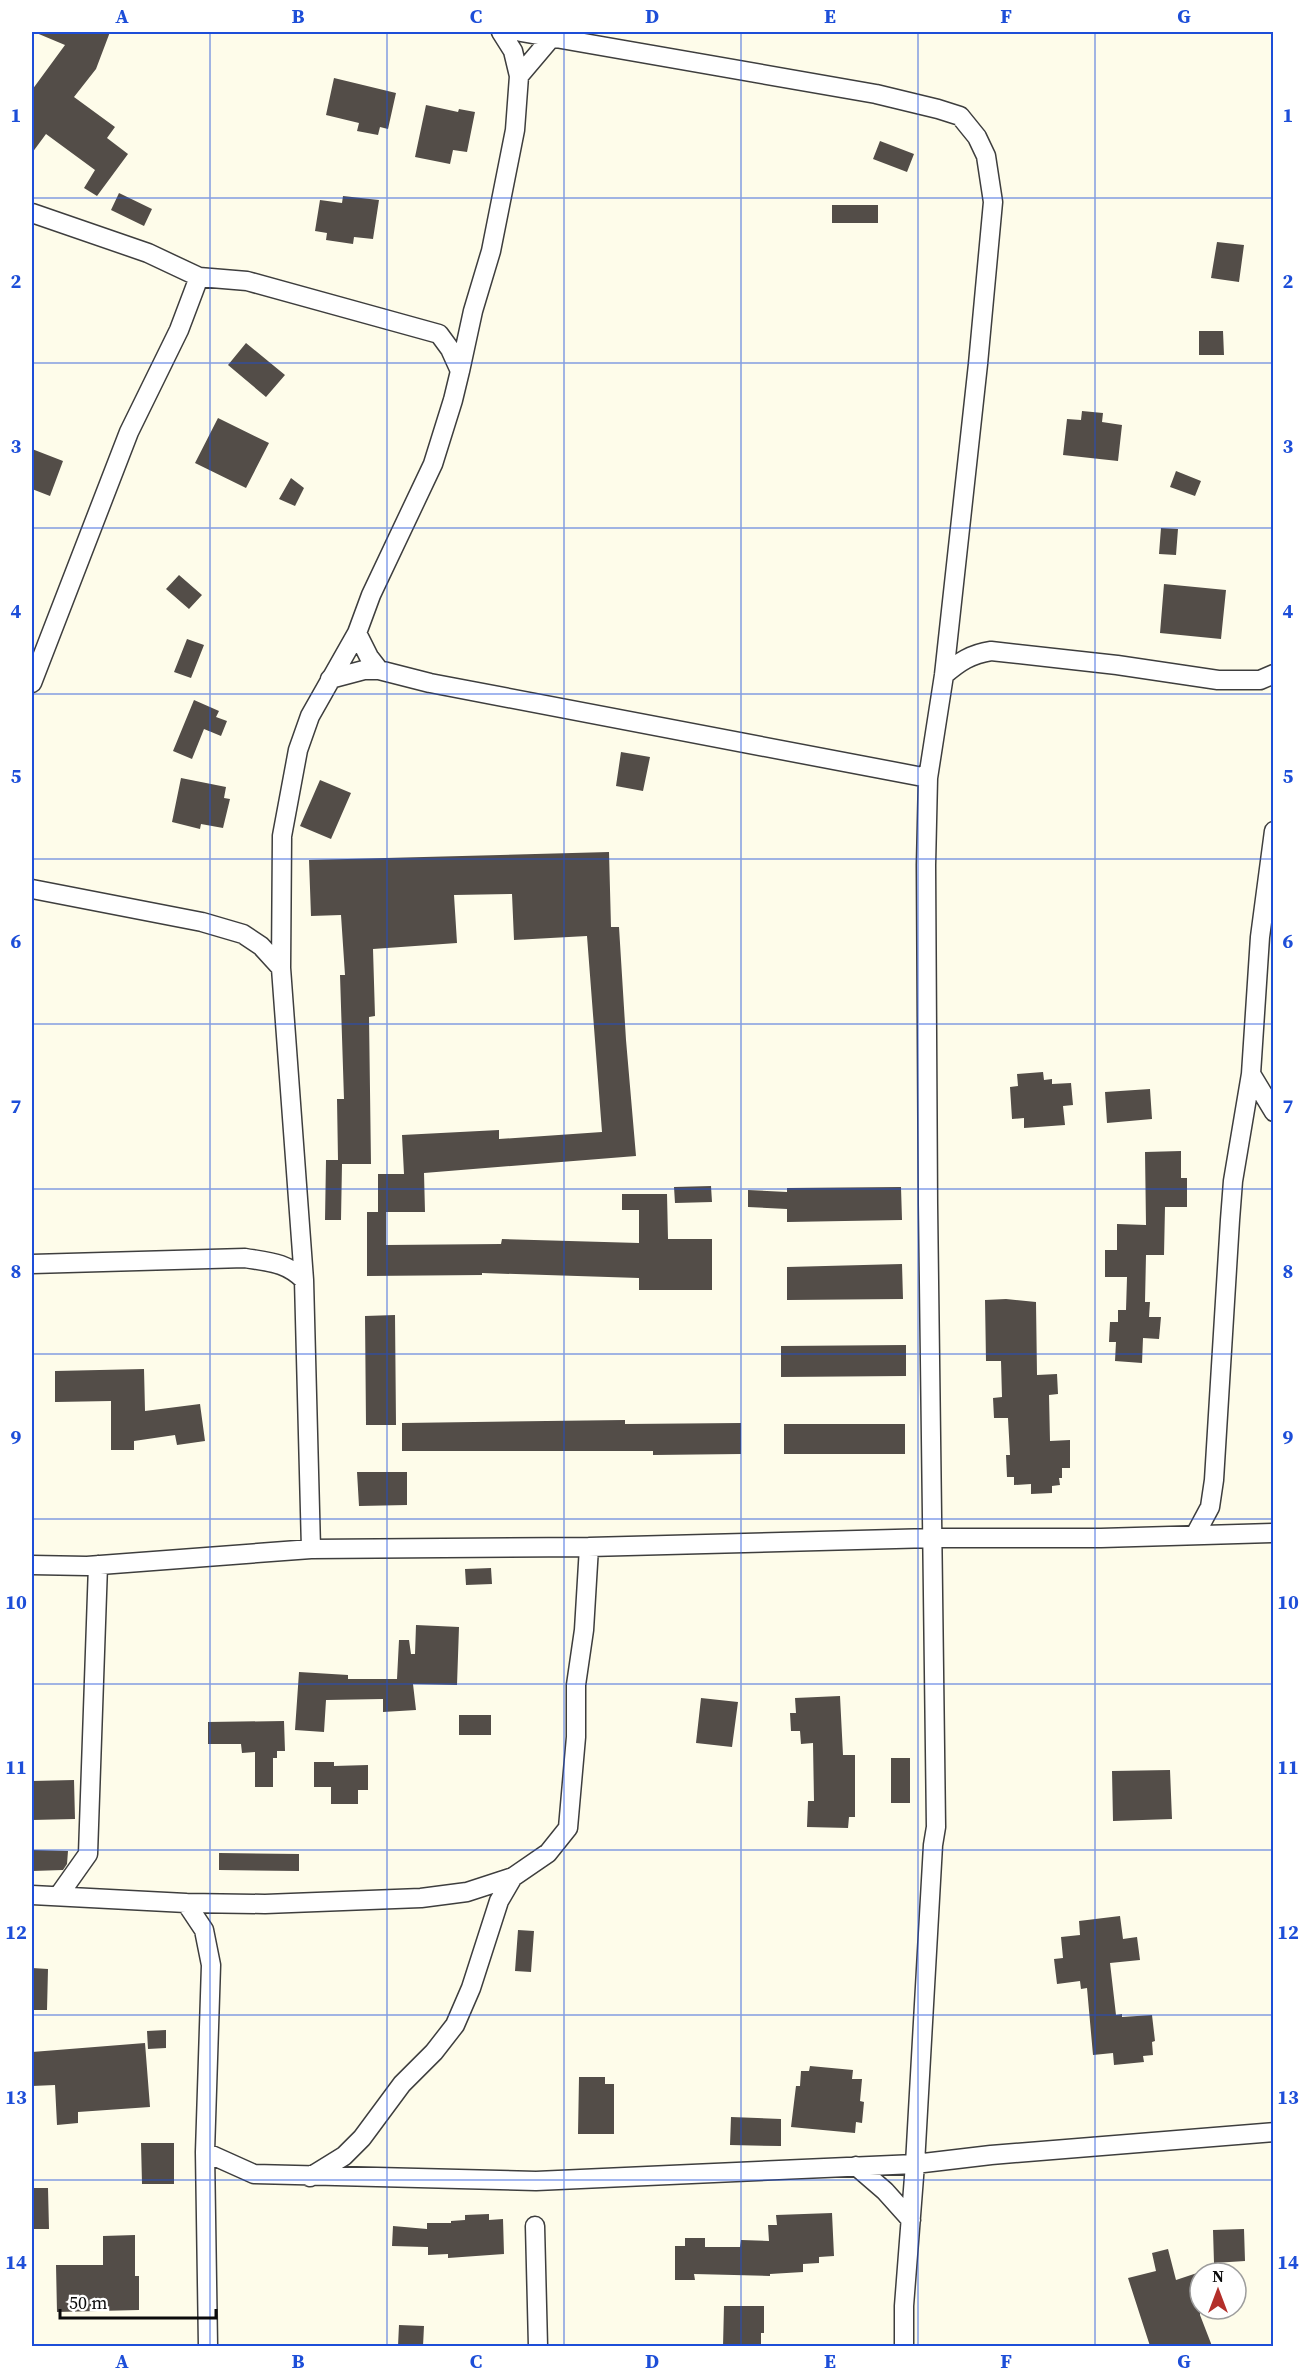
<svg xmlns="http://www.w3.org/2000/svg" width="1305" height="2378" font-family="'Source Serif 4',serif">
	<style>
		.building { fill: #534d48 }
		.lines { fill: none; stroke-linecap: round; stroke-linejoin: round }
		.street-casing { stroke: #3e3e3e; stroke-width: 21 }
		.street { stroke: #fff; stroke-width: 18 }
		.grid { fill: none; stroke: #1d4ed8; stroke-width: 1.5; stroke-opacity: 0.55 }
		.neatline { fill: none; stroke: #1d4ed8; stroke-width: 2 }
		.grid-label { font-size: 20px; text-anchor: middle; font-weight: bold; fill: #1d4ed8 }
	</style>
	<rect width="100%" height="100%" fill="#fefcea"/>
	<path class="building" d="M 34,32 L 110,32 L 96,69 L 74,97 L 115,127 L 107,138 L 128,154 L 97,196 L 84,188 L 95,170 L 46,134 L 32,153 L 32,90 L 65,45 Z
		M 334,78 L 396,93 L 388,129 L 380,127 L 378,135 L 357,131 L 359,123 L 326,115 Z
		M 426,105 L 458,112 L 459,109 L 475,112 L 467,152 L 453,150 L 450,164 L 415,157 Z
		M 880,141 L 914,154 L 907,172 L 873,159 Z
		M 119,193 L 152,209 L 144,226 L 111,210 Z
		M 343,196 L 379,200 L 373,239 L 354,237 L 353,244 L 326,240 L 327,233 L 315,231 L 320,200 L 342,203 Z
		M 832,205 L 878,205 L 878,223 L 832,223 Z
		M 1217,242 L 1244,245 L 1239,282 L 1211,278 Z
		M 1199,331 L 1223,331 L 1224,355 L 1199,355 Z
		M 246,343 L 285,375 L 266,397 L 228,365 Z
		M 1082,411 L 1103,413 L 1102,422 L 1122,425 L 1118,461 L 1063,455 L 1067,419 L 1081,420 Z
		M 218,418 L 269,443 L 246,488 L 195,463 Z
		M 32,449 L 63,461 L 50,496 L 32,489 Z
		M 1176,471 L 1201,481 L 1195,496 L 1170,487 Z
		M 291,478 L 304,488 L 295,506 L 279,499 Z
		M 1161,528 L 1178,529 L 1176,555 L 1159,554 Z
		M 179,575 L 202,595 L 189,609 L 166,589 Z
		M 1164,584 L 1226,590 L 1221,639 L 1160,633 Z
		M 187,639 L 204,645 L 191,678 L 174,672 Z
		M 194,700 L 219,711 L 216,717 L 227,721 L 221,736 L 204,729 L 192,759 L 173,751 Z
		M 621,752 L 650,757 L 643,791 L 616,786 Z
		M 181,778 L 226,787 L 224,798 L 230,799 L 223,828 L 201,824 L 200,829 L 172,822 Z
		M 320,780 L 351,793 L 331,839 L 300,826 Z
		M 609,852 L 611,927 L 619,927 L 626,1040 L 636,1156 L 424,1173 L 425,1212 L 386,1212 L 386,1245 L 501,1244 L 502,1239 L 639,1243 L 639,1210 L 622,1210 L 622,1194 L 667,1194 L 668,1239 L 712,1239 L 712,1290 L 639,1290 L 639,1278 L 482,1273 L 482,1275 L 367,1276 L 367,1212 L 378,1212 L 378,1174 L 404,1174 L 402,1135 L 499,1130 L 499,1139 L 602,1132 L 587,936 L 514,940 L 512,894 L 454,895 L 457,943 L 373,949 L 375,1016 L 369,1017 L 371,1164 L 342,1164 L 341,1220 L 325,1220 L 326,1160 L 338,1160 L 337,1099 L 344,1099 L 340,975 L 345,975 L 341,915 L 311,916 L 309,860 Z
		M 1043,1072 L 1044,1080 L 1052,1079 L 1052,1084 L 1071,1083 L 1073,1105 L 1063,1106 L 1065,1125 L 1024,1128 L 1024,1118 L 1012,1119 L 1010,1087 L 1018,1086 L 1017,1074 Z
		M 1150,1089 L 1152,1119 L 1107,1123 L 1105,1092 Z
		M 1181,1151 L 1181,1178 L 1187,1178 L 1187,1207 L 1165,1207 L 1164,1255 L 1146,1255 L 1145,1302 L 1150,1302 L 1149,1317 L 1161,1317 L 1159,1339 L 1143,1338 L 1142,1363 L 1115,1361 L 1116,1342 L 1109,1342 L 1110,1322 L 1118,1322 L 1118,1310 L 1126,1310 L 1127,1277 L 1105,1277 L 1105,1250 L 1117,1250 L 1117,1224 L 1146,1225 L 1145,1152 Z
		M 711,1186 L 712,1202 L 675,1203 L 674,1187 Z
		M 901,1187 L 902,1220 L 787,1222 L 787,1209 L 748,1207 L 748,1190 L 787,1192 L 787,1188 Z
		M 902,1264 L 903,1299 L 787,1300 L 787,1267 Z
		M 1006,1299 L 1036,1302 L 1037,1375 L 1057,1374 L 1058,1394 L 1049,1395 L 1050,1441 L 1070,1440 L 1070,1468 L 1062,1468 L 1062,1478 L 1059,1478 L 1060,1485 L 1052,1486 L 1052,1493 L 1031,1494 L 1031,1484 L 1014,1485 L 1014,1477 L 1007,1477 L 1006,1455 L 1010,1455 L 1008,1418 L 994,1418 L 993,1398 L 1002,1397 L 1001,1361 L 986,1361 L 985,1300 Z
		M 395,1315 L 396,1425 L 366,1425 L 365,1316 Z
		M 906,1345 L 906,1376 L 781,1377 L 781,1346 Z
		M 144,1369 L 145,1411 L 200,1404 L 205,1441 L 177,1445 L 175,1435 L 134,1441 L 134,1450 L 111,1450 L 111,1401 L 55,1402 L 55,1371 Z
		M 625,1420 L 625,1424 L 741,1423 L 741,1454 L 653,1455 L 653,1451 L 402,1451 L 402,1423 Z
		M 784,1424 L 905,1424 L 905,1454 L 784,1454 Z
		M 357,1472 L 407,1472 L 407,1505 L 359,1506 Z
		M 491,1568 L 492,1584 L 466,1585 L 465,1569 Z
		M 416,1625 L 459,1627 L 457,1685 L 413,1684 L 416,1710 L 383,1712 L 383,1699 L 326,1700 L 324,1732 L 295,1730 L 299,1672 L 348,1675 L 348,1679 L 397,1679 L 399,1640 L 409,1640 L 411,1654 L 415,1654 Z
		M 840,1696 L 843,1755 L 855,1755 L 855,1817 L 849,1817 L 848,1828 L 807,1827 L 808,1801 L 814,1801 L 813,1743 L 801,1744 L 800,1731 L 791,1731 L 790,1713 L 796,1713 L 795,1698 Z
		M 701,1698 L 738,1702 L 732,1747 L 696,1743 Z
		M 459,1715 L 491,1715 L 491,1735 L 459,1735 Z
		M 284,1721 L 285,1751 L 277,1751 L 277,1758 L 273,1758 L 273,1787 L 255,1787 L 255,1752 L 242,1753 L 241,1744 L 208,1744 L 208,1722 Z
		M 891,1758 L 910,1758 L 910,1803 L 891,1803 Z
		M 314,1762 L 334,1762 L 334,1766 L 368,1765 L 368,1790 L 358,1790 L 358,1804 L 331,1804 L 331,1787 L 314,1787 Z
		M 1170,1770 L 1172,1819 L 1113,1821 L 1112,1771 Z
		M 74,1780 L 75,1819 L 32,1820 L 32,1781 Z
		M 32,1850 L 68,1851 L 67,1864 L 63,1870 L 32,1871 Z
		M 219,1853 L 299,1854 L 299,1871 L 219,1870 Z
		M 1120,1916 L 1123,1939 L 1137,1937 L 1140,1960 L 1110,1963 L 1116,2015 L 1122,2014 L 1122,2017 L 1152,2015 L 1155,2041 L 1152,2042 L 1153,2055 L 1143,2056 L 1144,2062 L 1114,2065 L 1113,2053 L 1093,2055 L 1087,1988 L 1081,1989 L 1080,1981 L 1057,1984 L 1054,1959 L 1063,1958 L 1061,1937 L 1080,1935 L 1079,1921 Z
		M 518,1930 L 534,1931 L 531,1972 L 515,1971 Z
		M 32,1968 L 48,1969 L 47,2010 L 32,2010 Z
		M 166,2030 L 166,2048 L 148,2049 L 147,2031 Z
		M 145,2043 L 150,2107 L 78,2112 L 78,2123 L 57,2125 L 55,2085 L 32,2086 L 32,2052 Z
		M 810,2066 L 853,2070 L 852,2079 L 862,2079 L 860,2101 L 864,2102 L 862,2123 L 856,2122 L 855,2133 L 791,2127 L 796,2086 L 800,2086 L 801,2071 L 809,2071 Z
		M 579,2077 L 605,2077 L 605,2084 L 614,2084 L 614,2134 L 578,2134 Z
		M 731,2117 L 781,2119 L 781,2146 L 730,2145 Z
		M 141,2143 L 174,2143 L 174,2184 L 142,2184 Z
		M 32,2188 L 48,2188 L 49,2229 L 32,2229 Z
		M 832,2213 L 834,2256 L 819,2257 L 819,2263 L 803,2264 L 803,2272 L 770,2274 L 770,2276 L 694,2274 L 695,2280 L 675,2280 L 675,2246 L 685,2246 L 685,2238 L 705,2238 L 705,2247 L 740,2247 L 741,2240 L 769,2241 L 768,2225 L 777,2225 L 776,2215 Z
		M 489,2214 L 489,2220 L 503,2219 L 504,2254 L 448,2258 L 448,2254 L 428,2255 L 428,2247 L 392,2246 L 393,2226 L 427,2229 L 427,2223 L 451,2223 L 451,2221 L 465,2220 L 465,2215 Z
		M 1244,2229 L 1245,2261 L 1214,2263 L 1213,2230 Z
		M 135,2235 L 135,2276 L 139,2276 L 139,2310 L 57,2312 L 56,2265 L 103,2265 L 103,2236 Z
		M 1168,2249 L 1176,2280 L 1200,2272 L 1200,2315 L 1212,2346 L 1150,2346 L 1128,2278 L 1156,2271 L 1152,2253 Z
		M 724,2306 L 764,2306 L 764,2333 L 761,2333 L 761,2346 L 723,2346 Z
		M 399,2325 L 424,2326 L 423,2346 L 398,2346 Z"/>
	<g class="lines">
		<g class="street-casing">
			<path id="street" d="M 521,32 L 876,94 L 938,109 L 960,116 L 977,137 L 986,156 L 993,202 L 978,364 L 944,675 L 928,778 L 926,865 L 928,1204 L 936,1827 L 933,1845 L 915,2164 L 904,2306 L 904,2346
				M 519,76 L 552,37
				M 32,213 L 148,253 L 199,277 L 247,281 L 439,334 L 450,349 L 460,371 L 453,400 L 433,464 L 371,595 L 357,633 L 369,657 L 379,670 L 430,683 L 928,778
				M 460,371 L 473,311 L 491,251 L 515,130 L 519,76 L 513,51 L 501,32
				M 944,675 C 959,662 971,654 991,651 L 1117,665 L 1218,680 L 1260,680 L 1274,674
				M 330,679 L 364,670 L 379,670
				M 32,683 L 129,432 L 179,330 L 199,277
				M 32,889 L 202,922 L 243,934 L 261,946 L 281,968 L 304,1280
				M 281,968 L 282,836 L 298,750 L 310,716 L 357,633
				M 1251,1074 L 1274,1112
				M 32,1264 L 245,1258 C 269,1262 286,1262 304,1280 L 311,1549
				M 1195,1535 L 1210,1507 L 1214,1480 L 1230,1220 L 1233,1181 L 1251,1074 L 1260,937 L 1274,831
				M 32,1565 L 87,1566 L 311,1549 L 589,1547 L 933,1538 L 1101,1538 L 1274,1533
				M 32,1895 L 186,1903 L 204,1930 L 211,1965 L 205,2152 L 208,2346
				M 59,1895 L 88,1854 L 98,1565
				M 186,1903 L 265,1904 L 421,1898 L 467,1892 L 513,1877
				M 205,2152 L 254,2174 L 536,2181 L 915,2164 L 991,2155 L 1274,2132
				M 856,2166 L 885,2191 L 911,2220
				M 310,2177 L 344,2156 L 362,2138 L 402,2084 L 434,2052 L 455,2025 L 471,1988 L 499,1901 L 513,1877 L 548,1853 L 568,1828 L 576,1737 L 576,1685 L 584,1630 L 589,1547
				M 535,2226 L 538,2346"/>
		</g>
		<use href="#street" class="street"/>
	</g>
	<path class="grid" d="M 210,32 L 210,2346M 387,32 L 387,2346M 564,32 L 564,2346M 741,32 L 741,2346M 918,32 L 918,2346M 1095,32 L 1095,2346M 32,198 L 1274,198M 32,363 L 1274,363M 32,528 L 1274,528M 32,694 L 1274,694M 32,859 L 1274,859M 32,1024 L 1274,1024M 32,1189 L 1274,1189M 32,1354 L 1274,1354M 32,1519 L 1274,1519M 32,1684 L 1274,1684M 32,1850 L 1274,1850M 32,2015 L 1274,2015M 32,2180 L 1274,2180"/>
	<rect width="1305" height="2378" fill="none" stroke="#ffffff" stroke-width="66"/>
	<g transform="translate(1218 2291)"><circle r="28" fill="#ffffff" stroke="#9d9d9d" stroke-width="1.5"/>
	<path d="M0-4.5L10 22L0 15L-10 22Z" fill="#b32f2a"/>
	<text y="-9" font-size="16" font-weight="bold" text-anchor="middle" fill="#0b0b0b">N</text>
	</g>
	<path d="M60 2309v9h156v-9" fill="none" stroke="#0b0b0b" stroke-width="3"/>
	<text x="69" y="2309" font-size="18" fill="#0b0b0b" stroke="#ffffff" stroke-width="4.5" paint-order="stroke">50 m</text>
	<rect x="33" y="33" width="1239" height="2312" class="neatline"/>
	<g class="grid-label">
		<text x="122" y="23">A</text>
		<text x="298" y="23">B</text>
		<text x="476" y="23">C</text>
		<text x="652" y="23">D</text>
		<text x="830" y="23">E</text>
		<text x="1006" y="23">F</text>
		<text x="1184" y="23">G</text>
		<text x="16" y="122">1</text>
		<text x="1288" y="122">1</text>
		<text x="16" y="288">2</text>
		<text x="1288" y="288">2</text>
		<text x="16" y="453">3</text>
		<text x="1288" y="453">3</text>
		<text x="16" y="618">4</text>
		<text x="1288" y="618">4</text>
		<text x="16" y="783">5</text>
		<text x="1288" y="783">5</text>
		<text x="16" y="948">6</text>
		<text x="1288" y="948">6</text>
		<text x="16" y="1113">7</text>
		<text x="1288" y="1113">7</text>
		<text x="16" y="1278">8</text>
		<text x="1288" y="1278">8</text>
		<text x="16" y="1444">9</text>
		<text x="1288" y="1444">9</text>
		<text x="16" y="1609">10</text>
		<text x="1288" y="1609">10</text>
		<text x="16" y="1774">11</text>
		<text x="1288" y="1774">11</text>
		<text x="16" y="1939">12</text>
		<text x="1288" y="1939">12</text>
		<text x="16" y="2104">13</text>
		<text x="1288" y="2104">13</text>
		<text x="16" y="2269">14</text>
		<text x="1288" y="2269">14</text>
		<text x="122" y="2368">A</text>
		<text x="298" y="2368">B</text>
		<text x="476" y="2368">C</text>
		<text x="652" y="2368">D</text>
		<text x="830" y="2368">E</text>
		<text x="1006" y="2368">F</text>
		<text x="1184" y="2368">G</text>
	</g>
</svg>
